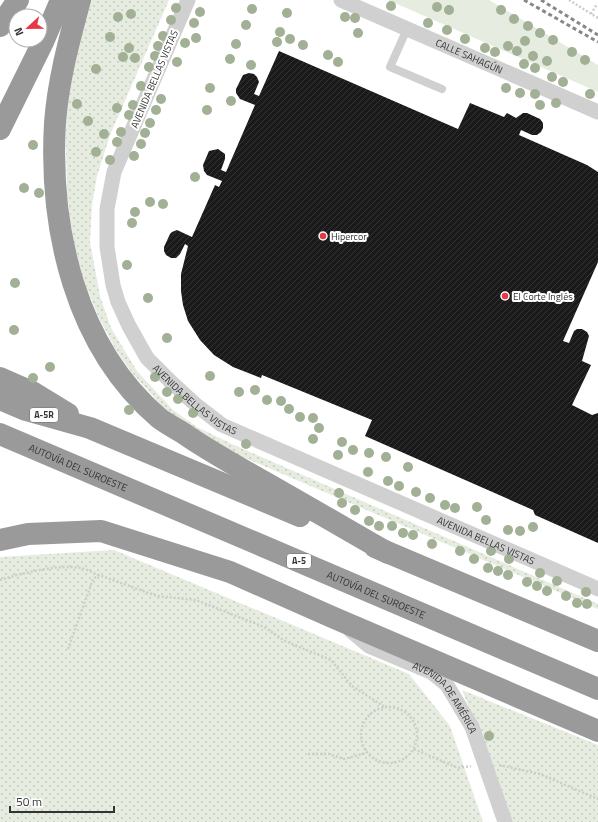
<svg xmlns="http://www.w3.org/2000/svg" width="598" height="822" font-family="'Titillium Web',sans-serif">
	<style>
		.grass { fill: url(#grass-dots) }
		.park { fill: #e6ecdf }
		.building { fill: url(#building-hatch) }
		.lines { fill: none; stroke-linecap: round; stroke-linejoin: round }
		.path { stroke: #cdcdcd; stroke-width: 2.5; stroke-dasharray: 2 2; stroke-linecap: butt }
		.lane { stroke: #d0d0d0; stroke-width: 8 }
		.street { stroke: #d0d0d0; stroke-width: 15 }
		.highway { stroke: #9a9a9a; stroke-width: 22 }
		.rail { stroke: #888; stroke-width: 3; stroke-dasharray: 4 3; stroke-linecap: butt }
		.tree { fill: #a2b095 }
		.poi-dot { fill: #e63946; stroke: #fff; stroke-width: 1.5 }
		.labels { text-anchor: middle; stroke-width: 4; stroke-linejoin: round; paint-order: stroke }
		.shield { fill: #fff; stroke: #707070; stroke-width: 1 }
		.shield-label { font-size: 9px; font-weight: bold; fill: #333 }
		.street-label { font-size: 10px; fill: #333; stroke: #fff }
		.poi-label { font-size: 10px; fill: #333; stroke: #fff; text-anchor: start }
	</style>
	<defs>
		<pattern id="grass-dots" width="8" height="8" patternUnits="userSpaceOnUse"><rect width="8" height="8" fill="#e6ecdf"/><path d="M2 2h.1M6 6h.1" fill="none" stroke="#c6cbc0" stroke-width="1.8" stroke-linecap="round"/></pattern>
		<pattern id="building-hatch" width="6" height="6" patternUnits="userSpaceOnUse"><rect width="6" height="6" fill="#1a1a1a"/><path d="M-1 1l2-2M0 6l6-6M5 7l2-2" fill="none" stroke="#333"/></pattern>
	</defs>
	<rect width="100%" height="100%" fill="#fff"/>
	<path class="grass" d="M 87,0 L 169,0 L 110,135 L 97,176 L 92,205 L 90,242 L 100,296 L 111,328 L 137,371 L 173,410 L 197,427 L 234,445 L 598,604 L 598,609 L 231,452 L 197,433 L 163,407 L 132,373 L 116,350 L 99,318 L 86,286 L 78,262 L 72,232 L 67,193 L 66,139 L 67,103 Z
		M 114,550 L 409,674 L 450,726 L 483,822 L 0,822 L 0,557 Z
		M 462,690 L 598,745 L 598,822 L 512,822 L 494,768 Z"/>
	<path class="park" d="M 388,0 L 489,0 L 598,65 L 598,92 Z"/>
	<path class="building" d="M 279,51 L 458,129 L 470,103 L 504,117 L 507,113 L 516,118 L 523,113 L 527,113 L 540,119 L 543,123 L 543,128 L 541,132 L 537,135 L 532,135 L 521,130 L 519,135 L 587,165 L 598,172 L 598,262 L 563,341 L 569,343 L 574,331 L 577,329 L 582,329 L 587,332 L 589,336 L 582,361 L 591,365 L 572,405 L 592,415 L 598,413 L 598,543 L 535,515 L 533,510 L 365,436 L 372,420 L 262,375 L 261,378 L 233,367 L 214,355 L 200,340 L 188,321 L 183,305 L 181,291 L 181,274 L 188,246 L 185,244 L 180,254 L 176,258 L 171,258 L 166,255 L 164,251 L 164,247 L 170,234 L 172,232 L 177,230 L 192,237 L 215,185 L 219,187 L 222,181 L 207,175 L 204,171 L 203,165 L 209,151 L 218,149 L 225,154 L 225,159 L 221,170 L 226,172 L 255,105 L 240,99 L 236,93 L 236,89 L 243,75 L 249,73 L 254,74 L 257,77 L 259,82 L 254,94 L 259,96 Z"/>
	<g class="lines">
		<path class="path" d="M 569,0 L 598,18
			M 591,14 L 597,4
			M 0,580 C 22,573 59,564 81,568 C 87,569 93,573 98,575
			M 68,649 L 93,579 L 99,575 L 157,596 L 196,600 L 264,627 L 285,641 L 331,660 L 352,686 L 385,707
			M361 735a28 28 0 1 1 56 0a28 28 0 1 1-56 0Z
			M 414,749 L 458,768 L 471,766
			M 308,754 L 329,754 L 344,759 L 366,753
			M 499,765 L 540,774 L 598,799"/>
		<path class="lane" d="M 407,29 L 390,67 L 442,89"/>
		<g class="street">
			<path id="s1" d="M 188,0 L 114,172 L 107,209 L 107,247 L 113,285 L 118,302 L 129,326 L 147,358 L 171,382 L 196,405 L 222,425 L 598,589"/>
			<path id="s2" d="M 341,0 L 598,112"/>
			<path id="s3" d="M 351,631 L 369,646 L 431,672 L 447,685 L 472,727 L 505,822"/>
		</g>
		<g class="highway">
			<path d="M 80,0 C 69,41 58,81 55,123 C 49,229 75,346 159,418 C 167,424 175,428 183,433 C 203,447 224,459 245,471 C 293,498 341,526 388,553"/>
			<path d="M 0,26 L 18,0"/>
			<path d="M 0,129 L 43,42 L 61,0"/>
			<path d="M 0,378 L 32,392 L 68,414"/>
			<path d="M 0,399 L 26,410 L 90,428 L 300,516"/>
			<path id="s4" d="M 0,434 L 598,689"/>
			<path d="M 0,540 L 28,534 L 101,531 L 230,572 L 332,617 L 598,731"/>
			<path d="M 375,547 L 598,641"/>
		</g>
		<path class="rail" d="M 524,0 L 598,42
			M 541,0 L 598,35"/>
	</g>
	<g class="tree">
		<circle cx="391" cy="6" r="5"/>
		<circle cx="437" cy="7" r="5"/>
		<circle cx="176" cy="8" r="5"/>
		<circle cx="252" cy="9" r="5"/>
		<circle cx="449" cy="10" r="5"/>
		<circle cx="501" cy="10" r="5"/>
		<circle cx="200" cy="12" r="5"/>
		<circle cx="287" cy="13" r="5"/>
		<circle cx="131" cy="14" r="5"/>
		<circle cx="118" cy="17" r="5"/>
		<circle cx="345" cy="17" r="5"/>
		<circle cx="355" cy="18" r="5"/>
		<circle cx="514" cy="19" r="5"/>
		<circle cx="171" cy="20" r="5"/>
		<circle cx="194" cy="23" r="5"/>
		<circle cx="428" cy="23" r="5"/>
		<circle cx="246" cy="25" r="5"/>
		<circle cx="528" cy="26" r="5"/>
		<circle cx="447" cy="30" r="5"/>
		<circle cx="280" cy="32" r="5"/>
		<circle cx="358" cy="33" r="5"/>
		<circle cx="540" cy="33" r="5"/>
		<circle cx="163" cy="36" r="5"/>
		<circle cx="110" cy="37" r="5"/>
		<circle cx="196" cy="38" r="5"/>
		<circle cx="290" cy="39" r="5"/>
		<circle cx="465" cy="39" r="5"/>
		<circle cx="553" cy="40" r="5"/>
		<circle cx="525" cy="41" r="5"/>
		<circle cx="277" cy="42" r="5"/>
		<circle cx="185" cy="43" r="5"/>
		<circle cx="236" cy="44" r="5"/>
		<circle cx="303" cy="45" r="5"/>
		<circle cx="158" cy="46" r="5"/>
		<circle cx="508" cy="46" r="5"/>
		<circle cx="129" cy="48" r="5"/>
		<circle cx="485" cy="48" r="5"/>
		<circle cx="517" cy="51" r="5"/>
		<circle cx="495" cy="52" r="5"/>
		<circle cx="572" cy="52" r="5"/>
		<circle cx="328" cy="55" r="5"/>
		<circle cx="155" cy="56" r="5"/>
		<circle cx="533" cy="56" r="5"/>
		<circle cx="123" cy="57" r="5"/>
		<circle cx="135" cy="58" r="5"/>
		<circle cx="230" cy="59" r="5"/>
		<circle cx="585" cy="60" r="5"/>
		<circle cx="547" cy="61" r="5"/>
		<circle cx="177" cy="62" r="5"/>
		<circle cx="338" cy="62" r="5"/>
		<circle cx="524" cy="64" r="5"/>
		<circle cx="251" cy="65" r="5"/>
		<circle cx="149" cy="67" r="5"/>
		<circle cx="535" cy="68" r="5"/>
		<circle cx="96" cy="69" r="5"/>
		<circle cx="552" cy="77" r="5"/>
		<circle cx="563" cy="82" r="5"/>
		<circle cx="141" cy="86" r="5"/>
		<circle cx="210" cy="88" r="5"/>
		<circle cx="506" cy="88" r="5"/>
		<circle cx="520" cy="93" r="5"/>
		<circle cx="535" cy="94" r="5"/>
		<circle cx="590" cy="94" r="5"/>
		<circle cx="161" cy="99" r="5"/>
		<circle cx="231" cy="101" r="5"/>
		<circle cx="556" cy="103" r="5"/>
		<circle cx="77" cy="104" r="5"/>
		<circle cx="133" cy="105" r="5"/>
		<circle cx="540" cy="105" r="5"/>
		<circle cx="117" cy="108" r="5"/>
		<circle cx="156" cy="110" r="5"/>
		<circle cx="207" cy="110" r="5"/>
		<circle cx="129" cy="115" r="5"/>
		<circle cx="88" cy="121" r="5"/>
		<circle cx="150" cy="123" r="5"/>
		<circle cx="121" cy="132" r="5"/>
		<circle cx="145" cy="133" r="5"/>
		<circle cx="104" cy="134" r="5"/>
		<circle cx="117" cy="142" r="5"/>
		<circle cx="141" cy="144" r="5"/>
		<circle cx="33" cy="145" r="5"/>
		<circle cx="96" cy="152" r="5"/>
		<circle cx="134" cy="156" r="5"/>
		<circle cx="110" cy="160" r="5"/>
		<circle cx="195" cy="177" r="5"/>
		<circle cx="24" cy="188" r="5"/>
		<circle cx="39" cy="193" r="5"/>
		<circle cx="150" cy="202" r="5"/>
		<circle cx="163" cy="204" r="5"/>
		<circle cx="135" cy="212" r="5"/>
		<circle cx="132" cy="223" r="5"/>
		<circle cx="127" cy="265" r="5"/>
		<circle cx="15" cy="283" r="5"/>
		<circle cx="148" cy="298" r="5"/>
		<circle cx="14" cy="330" r="5"/>
		<circle cx="167" cy="338" r="5"/>
		<circle cx="50" cy="367" r="5"/>
		<circle cx="210" cy="376" r="5"/>
		<circle cx="155" cy="377" r="5"/>
		<circle cx="33" cy="378" r="5"/>
		<circle cx="255" cy="390" r="5"/>
		<circle cx="167" cy="392" r="5"/>
		<circle cx="239" cy="392" r="5"/>
		<circle cx="178" cy="399" r="5"/>
		<circle cx="267" cy="400" r="5"/>
		<circle cx="281" cy="401" r="5"/>
		<circle cx="289" cy="409" r="5"/>
		<circle cx="129" cy="410" r="5"/>
		<circle cx="193" cy="413" r="5"/>
		<circle cx="300" cy="417" r="5"/>
		<circle cx="313" cy="418" r="5"/>
		<circle cx="319" cy="428" r="5"/>
		<circle cx="313" cy="439" r="5"/>
		<circle cx="342" cy="442" r="5"/>
		<circle cx="246" cy="444" r="5"/>
		<circle cx="353" cy="450" r="5"/>
		<circle cx="369" cy="453" r="5"/>
		<circle cx="338" cy="455" r="5"/>
		<circle cx="386" cy="457" r="5"/>
		<circle cx="408" cy="467" r="5"/>
		<circle cx="368" cy="472" r="5"/>
		<circle cx="388" cy="481" r="5"/>
		<circle cx="399" cy="486" r="5"/>
		<circle cx="416" cy="492" r="5"/>
		<circle cx="339" cy="493" r="5"/>
		<circle cx="430" cy="498" r="5"/>
		<circle cx="342" cy="503" r="5"/>
		<circle cx="445" cy="505" r="5"/>
		<circle cx="477" cy="507" r="5"/>
		<circle cx="455" cy="508" r="5"/>
		<circle cx="355" cy="510" r="5"/>
		<circle cx="486" cy="520" r="5"/>
		<circle cx="369" cy="521" r="5"/>
		<circle cx="379" cy="526" r="5"/>
		<circle cx="392" cy="526" r="5"/>
		<circle cx="533" cy="527" r="5"/>
		<circle cx="508" cy="530" r="5"/>
		<circle cx="520" cy="531" r="5"/>
		<circle cx="403" cy="533" r="5"/>
		<circle cx="413" cy="535" r="5"/>
		<circle cx="432" cy="544" r="5"/>
		<circle cx="460" cy="551" r="5"/>
		<circle cx="491" cy="551" r="5"/>
		<circle cx="474" cy="559" r="5"/>
		<circle cx="509" cy="559" r="5"/>
		<circle cx="488" cy="568" r="5"/>
		<circle cx="498" cy="571" r="5"/>
		<circle cx="540" cy="573" r="5"/>
		<circle cx="508" cy="575" r="5"/>
		<circle cx="557" cy="581" r="5"/>
		<circle cx="527" cy="582" r="5"/>
		<circle cx="537" cy="586" r="5"/>
		<circle cx="547" cy="591" r="5"/>
		<circle cx="586" cy="592" r="5"/>
		<circle cx="566" cy="596" r="5"/>
		<circle cx="577" cy="603" r="5"/>
		<circle cx="587" cy="604" r="5"/>
		<circle cx="489" cy="736" r="5"/>
	</g>
	<g class="poi-dot">
		<circle cx="323" cy="236" r="4"/>
		<circle cx="505" cy="296" r="4"/>
	</g>
	<g class="labels">
		<g class="shield">
			<rect x="30" y="408" width="28" height="14" rx="3"/>
			<rect x="287" y="554" width="24" height="14" rx="3"/>
		</g>
		<g class="shield-label">
			<text x="44" y="418">A-5R</text>
			<text x="299" y="564">A-5</text>
		</g>
		<g class="street-label">
			<text dy="4" stroke="none"><textPath href="#s2" startOffset="140">CALLE SAHAGÚN</textPath></text>
			<text transform="translate(154 79) rotate(-67)" y="4">AVENIDA BELLAS VISTAS</text>
			<text dy="4" stroke="none"><textPath href="#s1" startOffset="446">AVENIDA BELLAS VISTAS</textPath></text>
			<text dy="4" stroke="none"><textPath href="#s4" startOffset="85">AUTOVÍA DEL SUROESTE</textPath></text>
			<text dy="4" stroke="none"><textPath href="#s1" startOffset="771">AVENIDA BELLAS VISTAS</textPath></text>
			<text dy="4" stroke="none"><textPath href="#s4" startOffset="409">AUTOVÍA DEL SUROESTE</textPath></text>
			<text dy="4" stroke="none"><textPath href="#s3" startOffset="119">AVENIDA DE AMÉRICA</textPath></text>
		</g>
		<g class="poi-label">
			<text x="331" y="240">Hipercor</text>
			<text x="513" y="300">El Corte Inglés</text>
		</g>
	</g>
	<g transform="translate(28 28) rotate(248)"><circle r="19" fill="#ffffff" stroke="#adadad"/>
	<path d="M0-3L7 15L0 10L-7 15Z" fill="#e63946"/>
	<text y="-6" font-size="11" font-weight="bold" text-anchor="middle" fill="#333333">N</text>
	</g>
	<path d="M10 806v6h104v-6" fill="none" stroke="#333333" stroke-width="2"/>
	<text x="16" y="806" font-size="12" fill="#333333" stroke="#ffffff" stroke-width="3" paint-order="stroke">50 m</text>
</svg>
